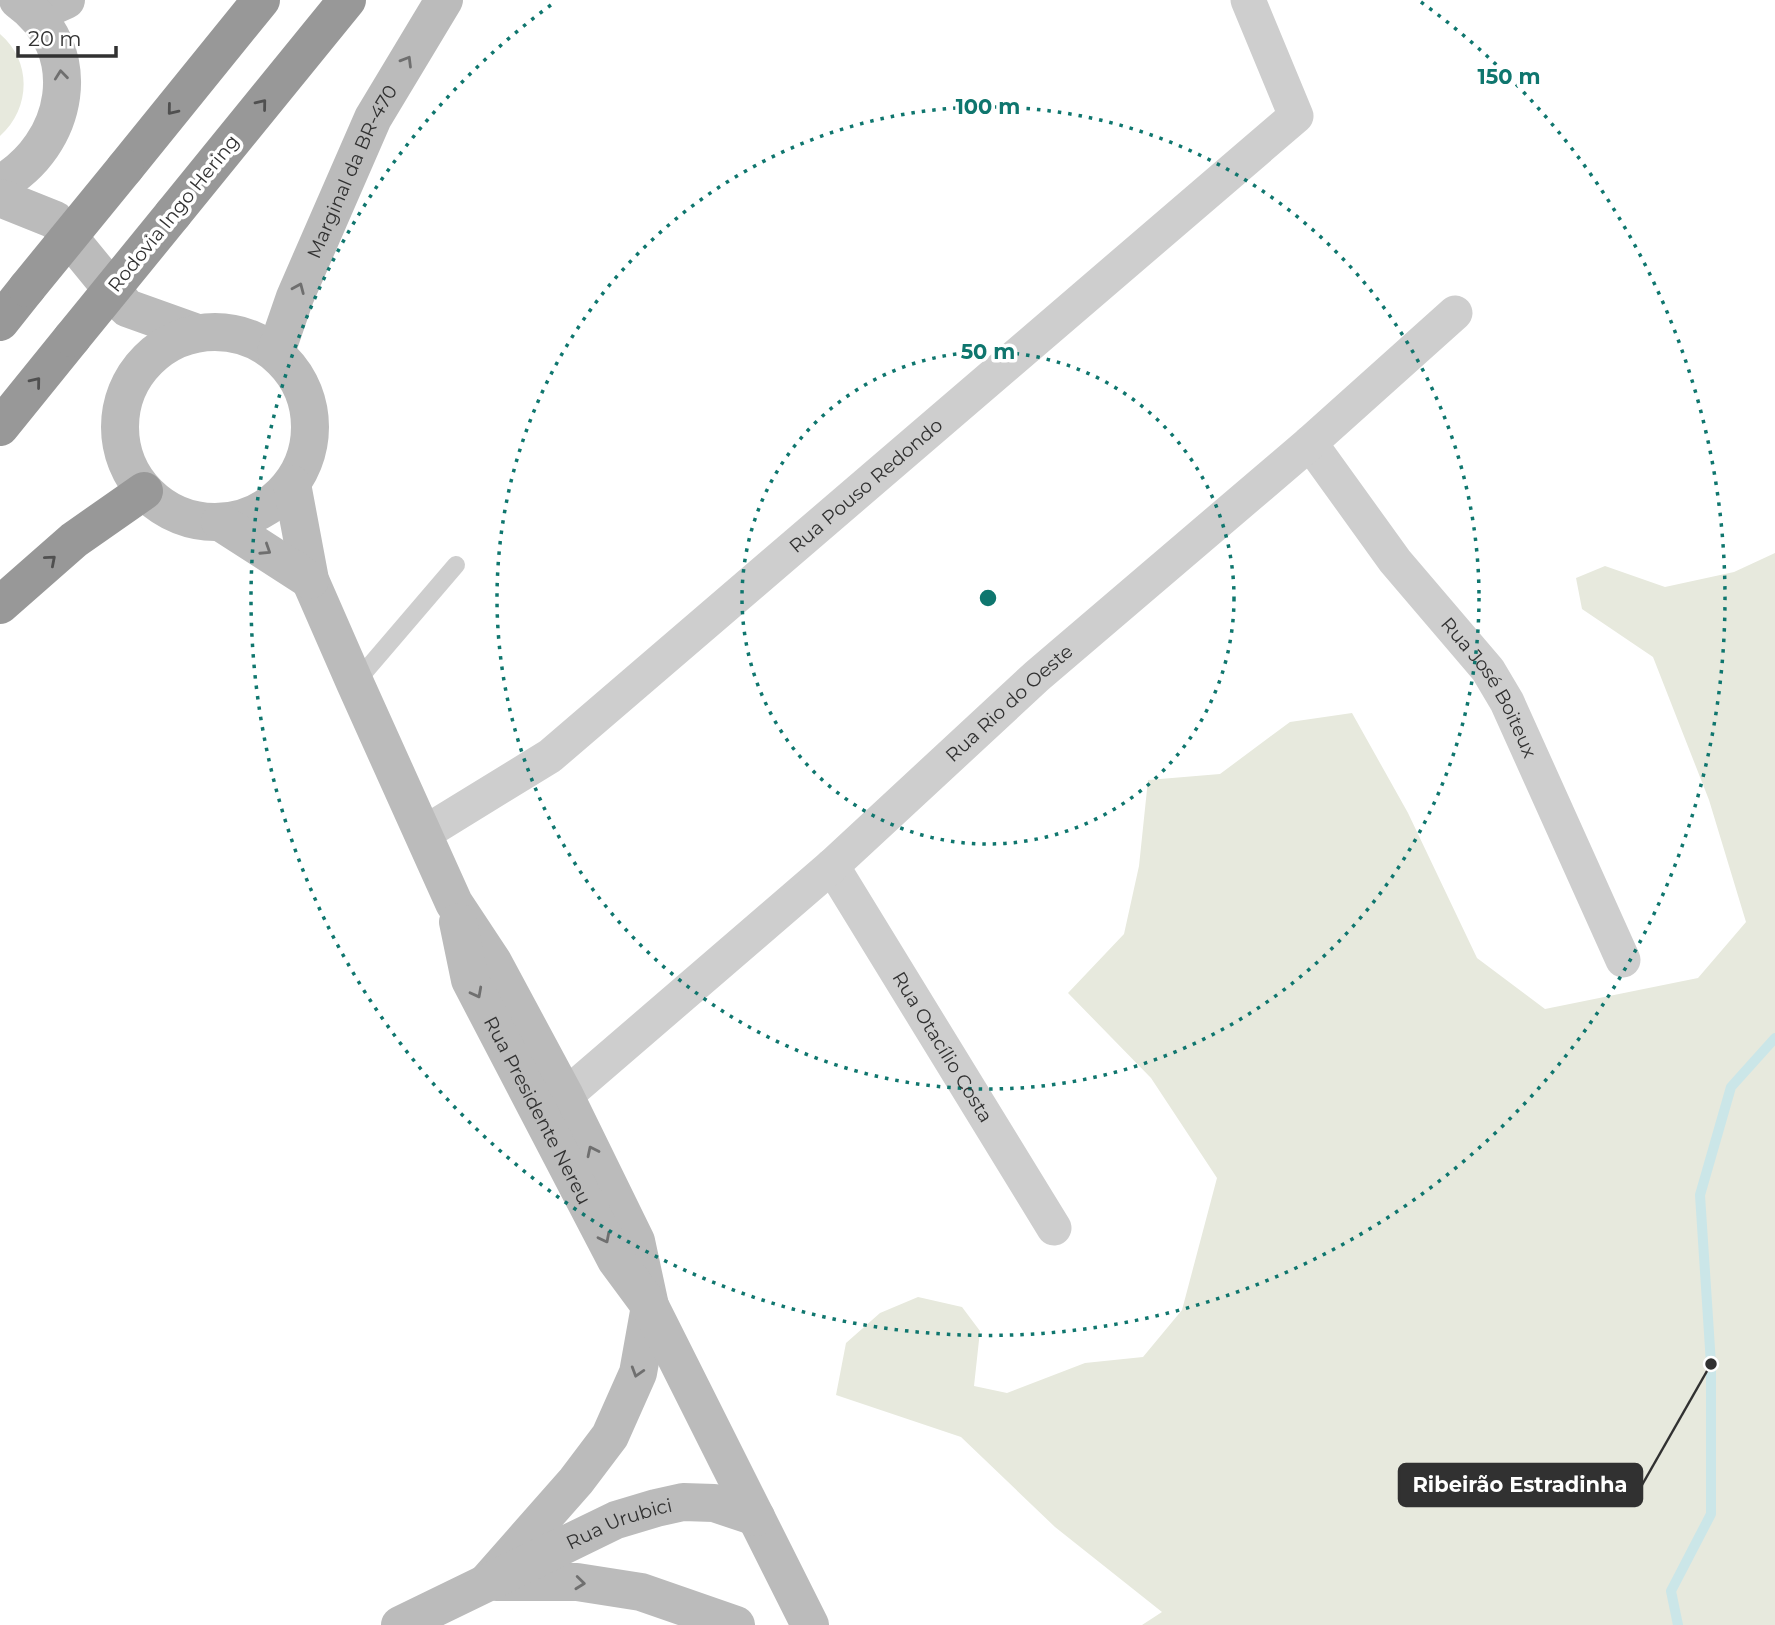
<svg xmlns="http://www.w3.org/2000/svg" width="1775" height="1625" font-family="Montserrat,sans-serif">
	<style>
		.green { fill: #e7e9dd }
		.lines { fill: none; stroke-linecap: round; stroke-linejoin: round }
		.stream { stroke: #cbe6e8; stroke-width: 10 }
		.lane { stroke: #cecece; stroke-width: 18 }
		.street { stroke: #cecece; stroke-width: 35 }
		.secondary { stroke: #bbb; stroke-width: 38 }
		.highway { stroke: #989898; stroke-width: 38 }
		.highway-bridge { stroke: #989898; stroke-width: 38 }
		.oneway { stroke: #6f6f6f }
		.oneway2 { stroke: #505050 }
		.ring { fill: none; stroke: #0f766e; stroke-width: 3.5; stroke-dasharray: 3.5 7 }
		.labels { text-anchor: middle; stroke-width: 7; stroke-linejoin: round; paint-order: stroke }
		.street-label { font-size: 19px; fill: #313131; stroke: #fff }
		.centre { fill: #0f766e; stroke: #fff; stroke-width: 3.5 }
		.ring-label { font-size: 21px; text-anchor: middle; font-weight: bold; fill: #0f766e; stroke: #fff; stroke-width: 7; stroke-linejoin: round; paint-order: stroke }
		.leader { fill: none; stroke: #313131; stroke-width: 2.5 }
		.callout-dot { fill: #313131; stroke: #fff; stroke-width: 2.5 }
		.callout { fill: #313131; stroke: #313131; stroke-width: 2.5 }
		.callout-label { font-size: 21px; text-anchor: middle; font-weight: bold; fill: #fff }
	</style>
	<rect width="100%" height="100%" fill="#fff"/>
	<path class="green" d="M 0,34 C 32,61 31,108 0,136 Z
		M 1775,553 L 1775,1625 L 1142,1625 L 1162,1612 L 1055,1527 L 961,1437 L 836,1395 L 846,1343 L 880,1313 L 918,1297 L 962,1307 L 980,1331 L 974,1386 L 1007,1393 L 1085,1363 L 1143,1357 L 1182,1310 L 1217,1178 L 1151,1078 L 1068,993 L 1124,934 L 1139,866 L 1148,780 L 1220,774 L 1290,722 L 1352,713 L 1408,813 L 1477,958 L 1545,1009 L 1698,978 L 1746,922 L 1709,800 L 1653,657 L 1582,609 L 1576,578 L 1605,566 L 1665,587 L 1734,572 Z"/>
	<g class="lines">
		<path class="stream" d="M 1678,1625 L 1671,1591 L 1711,1514 L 1711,1364 L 1700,1195 L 1731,1087 L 1775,1038"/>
		<path class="lane" d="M 355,683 L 456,565"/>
		<g class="street">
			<path id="s1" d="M 1310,443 L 1395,561 L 1488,670 L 1507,702 L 1623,960"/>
			<path id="s2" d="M 423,834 L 550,756 L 1296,116 L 1248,0"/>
			<path id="s3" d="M 832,866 L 1054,1228"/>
			<path id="s4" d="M 565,1096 L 832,866 L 1037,676 L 1310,443 L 1455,313"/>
		</g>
		<g class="secondary">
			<path d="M 35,14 L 66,0"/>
			<path d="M 0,184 C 69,145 88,50 18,0"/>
			<path d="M 0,198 L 55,220 L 127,308 L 197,333"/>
			<circle cx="215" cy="427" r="95"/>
			<path id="s5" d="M 276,352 L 295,297 L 373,118 L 444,0"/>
			<path d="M 292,484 L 310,580 L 355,683 L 454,903 L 493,962 L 565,1096 L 636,1241 L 650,1306 L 638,1373 L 610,1436 L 576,1481 L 487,1582"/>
			<path d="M 220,522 L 310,580"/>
			<path id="s6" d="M 458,922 L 470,980 L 616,1260 L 650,1306 L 810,1625"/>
			<path d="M 496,1582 L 577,1582 L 641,1592 L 736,1625"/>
			<path id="s7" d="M 400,1625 L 616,1520 L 656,1508 L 683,1502 L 714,1503 L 756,1517"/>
		</g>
		<path class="highway" d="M 125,168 L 261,0
			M 173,214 L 347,0
			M 0,322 L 27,288
			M 0,427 L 72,338
			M 0,605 L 74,540 L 144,491"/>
		<path class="highway-bridge" d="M 27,288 L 125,168
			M 72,338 L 173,214"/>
	</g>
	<defs><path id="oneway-chevron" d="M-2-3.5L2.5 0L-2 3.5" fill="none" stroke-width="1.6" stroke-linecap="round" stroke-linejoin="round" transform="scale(1.75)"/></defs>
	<g class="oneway">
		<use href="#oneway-chevron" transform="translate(407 61) rotate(-59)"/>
		<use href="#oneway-chevron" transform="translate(61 75) rotate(-96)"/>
		<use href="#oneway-chevron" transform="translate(299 288) rotate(-67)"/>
		<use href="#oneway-chevron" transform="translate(266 550) rotate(33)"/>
		<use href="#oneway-chevron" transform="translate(477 993) rotate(62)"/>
		<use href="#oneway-chevron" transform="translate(592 1151) rotate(-116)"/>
		<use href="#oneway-chevron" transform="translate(605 1238) rotate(63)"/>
		<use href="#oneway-chevron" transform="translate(637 1372) rotate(107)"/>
		<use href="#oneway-chevron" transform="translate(580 1583) rotate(6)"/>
	</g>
	<g class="oneway2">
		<use href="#oneway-chevron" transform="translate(262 104) rotate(-51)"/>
		<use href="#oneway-chevron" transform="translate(172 110) rotate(129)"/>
		<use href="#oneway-chevron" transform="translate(36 382) rotate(-51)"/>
		<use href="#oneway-chevron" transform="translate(51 560) rotate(-41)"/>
	</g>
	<g class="ring">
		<circle cx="988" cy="598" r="246"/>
		<circle cx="988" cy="598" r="491"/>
		<path d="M1421 2A737 737 0 1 1 555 2"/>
	</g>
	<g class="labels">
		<g class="street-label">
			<text dy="7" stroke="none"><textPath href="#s5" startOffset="196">Marginal da BR-470</textPath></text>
			<text transform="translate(173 213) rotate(-51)" y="7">Rodovia Ingo Hering</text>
			<text dy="7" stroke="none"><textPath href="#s2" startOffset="565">Rua Pouso Redondo</textPath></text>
			<text dy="7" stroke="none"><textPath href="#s1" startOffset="304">Rua José Boiteux</textPath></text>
			<text dy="7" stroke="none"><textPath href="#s4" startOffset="593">Rua Rio do Oeste</textPath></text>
			<text dy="7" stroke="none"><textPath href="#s3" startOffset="212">Rua Otacílio Costa</textPath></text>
			<text dy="7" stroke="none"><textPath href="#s6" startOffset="206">Rua Presidente Nereu</textPath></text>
			<text dy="7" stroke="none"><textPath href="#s7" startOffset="242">Rua Urubici</textPath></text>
		</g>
	</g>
	<circle cx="988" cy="598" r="10" class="centre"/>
	<g class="ring-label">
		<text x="1509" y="84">150 m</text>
		<text x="988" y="114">100 m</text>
		<text x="988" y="359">50 m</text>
	</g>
	<path class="leader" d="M1711 1364L1642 1485"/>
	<circle class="callout-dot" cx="1711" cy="1364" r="7"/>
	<rect class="callout" x="1399" y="1464" width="243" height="42" rx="7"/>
	<g class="callout-label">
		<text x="1520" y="1492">Ribeirão Estradinha</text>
	</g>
	<path d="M18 46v10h98v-10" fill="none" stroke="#313131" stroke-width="3.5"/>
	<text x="28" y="46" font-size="21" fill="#313131" stroke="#ffffff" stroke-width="5" paint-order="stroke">20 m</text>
</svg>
